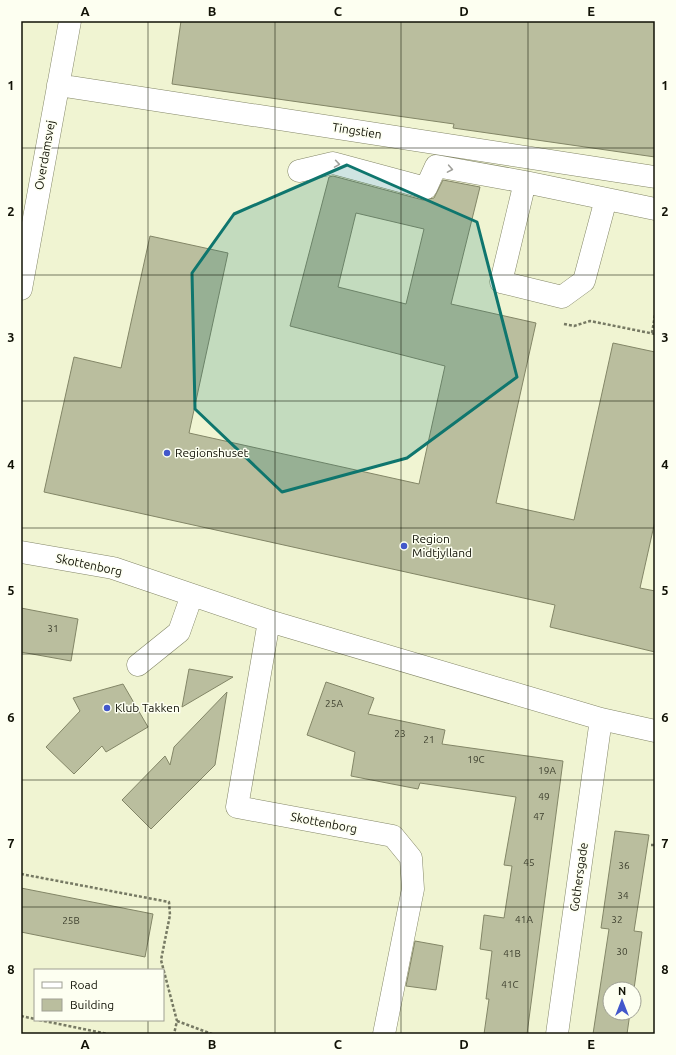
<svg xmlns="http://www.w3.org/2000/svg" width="676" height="1055" font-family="Ubuntu,sans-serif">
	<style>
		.building { fill: #babe9e; stroke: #838667; fill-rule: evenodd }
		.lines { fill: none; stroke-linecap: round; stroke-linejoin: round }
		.minor-casing { stroke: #848768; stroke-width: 23 }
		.path { stroke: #767963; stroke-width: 2.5; stroke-dasharray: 3 2; stroke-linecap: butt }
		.minor { stroke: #fff; stroke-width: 22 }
		.oneway { stroke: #a0a09b }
		.marked { fill: #0f766e; fill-opacity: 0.2; stroke: #0f766e; stroke-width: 3; stroke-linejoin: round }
		.grid { fill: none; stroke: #111206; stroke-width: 1; stroke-opacity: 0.55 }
		.poi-dot { fill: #4257cb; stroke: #fdfff1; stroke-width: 1.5 }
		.labels { text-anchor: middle; stroke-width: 3; stroke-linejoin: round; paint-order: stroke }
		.number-label { font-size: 10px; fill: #3b3d2c }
		.street-label { font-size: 12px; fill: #111206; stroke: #fdfff1 }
		.poi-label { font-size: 12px; fill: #111206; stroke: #fdfff1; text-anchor: start }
		.neatline { fill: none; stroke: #111206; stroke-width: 1.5 }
		.grid-label { font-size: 13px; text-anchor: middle; font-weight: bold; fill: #111206 }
	</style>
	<rect width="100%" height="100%" fill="#f0f4d2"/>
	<path class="building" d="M 181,21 L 655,21 L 655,157 L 453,128 L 454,124 L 172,84 Z
		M 333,176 L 423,200 L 434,198 L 443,180 L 480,187 L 451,304 L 536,323 L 496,503 L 574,520 L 613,343 L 655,352 L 655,521 L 640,588 L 655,591 L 655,652 L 550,627 L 555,605 L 44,492 L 74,357 L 121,368 L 150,236 L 228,253 L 189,433 L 419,484 L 445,366 L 290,326 L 329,177 ZM 356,213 L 424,229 L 406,304 L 338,287 Z
		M 21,608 L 78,619 L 71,661 L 21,652 Z
		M 189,669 L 233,677 L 182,707 Z
		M 326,682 L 374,698 L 368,714 L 445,730 L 442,744 L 563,761 L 527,1034 L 484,1034 L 489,999 L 486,999 L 492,951 L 480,949 L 484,915 L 504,918 L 512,866 L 504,865 L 516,797 L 420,783 L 418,789 L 351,776 L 355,752 L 307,735 Z
		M 123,684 L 148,727 L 106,752 L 102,746 L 74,774 L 46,747 L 80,711 L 73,698 Z
		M 227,692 L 215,765 L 151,829 L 122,800 L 165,756 L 170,765 L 174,747 Z
		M 615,831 L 649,835 L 634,931 L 642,932 L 634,989 L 610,989 L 610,1013 L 630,1013 L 627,1034 L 593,1034 L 609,929 L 601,928 Z
		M 21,888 L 153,914 L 145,957 L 21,932 Z
		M 415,941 L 443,946 L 436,990 L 406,986 Z"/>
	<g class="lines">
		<g class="minor-casing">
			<path id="minor" d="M 58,85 L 655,177
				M 299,171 L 333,163 L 426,188 L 436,166 L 525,182
				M 606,199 L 584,281 L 562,297 L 501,282 L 525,182 L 655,209
				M 21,289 L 70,21
				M 21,552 L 113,568 L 269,621 L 601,719 L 655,731
				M 269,621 L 237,807 L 393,836 L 411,858 L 413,889 L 384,1034
				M 138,665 L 179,632 L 192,595
				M 557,1034 L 601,719"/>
		</g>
		<path class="path" d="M 564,324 L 574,326 L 590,321 L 655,334
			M 652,333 L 655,315
			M 651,845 L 655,845
			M 21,874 L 169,902 L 170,915 L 161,960 L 177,1021 L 174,1034
			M 21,1016 L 35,1019
			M 39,1020 L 108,1034
			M 177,1021 L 212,1034"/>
		<use href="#minor" class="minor"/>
	</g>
	<defs><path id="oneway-chevron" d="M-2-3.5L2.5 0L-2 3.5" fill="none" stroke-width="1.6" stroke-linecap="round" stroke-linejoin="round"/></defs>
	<g class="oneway">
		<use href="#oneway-chevron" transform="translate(337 164) rotate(9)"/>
		<use href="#oneway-chevron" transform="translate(450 169) rotate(10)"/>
	</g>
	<path class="marked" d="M 347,165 L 477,222 L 517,377 L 407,458 L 282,492 L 195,409 L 192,273 L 234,214 Z"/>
	<path class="grid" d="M 148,21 L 148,970M 275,21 L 275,1034M 401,21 L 401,1034M 528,21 L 528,1034M 21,148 L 655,148M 21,275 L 655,275M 21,401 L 655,401M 21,528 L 655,528M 21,654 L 655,654M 21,780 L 655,780M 21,907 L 655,907M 148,1020 L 148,1034"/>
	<g class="poi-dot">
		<circle cx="167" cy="453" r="4"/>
		<circle cx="404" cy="546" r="4"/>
		<circle cx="107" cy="708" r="4"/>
	</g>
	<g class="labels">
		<g class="number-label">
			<text x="53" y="632">31</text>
			<text x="334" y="707">25A</text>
			<text x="400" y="737">23</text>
			<text x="429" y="743">21</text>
			<text x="476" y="763">19C</text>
			<text x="547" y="774">19A</text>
			<text x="544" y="800">49</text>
			<text x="539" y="820">47</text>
			<text x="529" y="866">45</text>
			<text x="624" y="869">36</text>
			<text x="623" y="899">34</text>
			<text x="524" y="923">41A</text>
			<text x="617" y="923">32</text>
			<text x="71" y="924">25B</text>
			<text x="622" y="955">30</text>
			<text x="512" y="957">41B</text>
			<text x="510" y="988">41C</text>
		</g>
		<g class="street-label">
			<text transform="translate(357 131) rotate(9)" y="4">Tingstien</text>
			<text transform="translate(45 155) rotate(-80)" y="4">Overdamsvej</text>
			<text transform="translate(89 565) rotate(12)" y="4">Skottenborg</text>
			<text transform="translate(324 823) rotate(11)" y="4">Skottenborg</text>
			<text transform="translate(579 877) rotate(-82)" y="4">Gothersgade</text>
		</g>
		<g class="poi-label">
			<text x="175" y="457">Regionshuset</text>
			<text x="412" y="543">Region<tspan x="412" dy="14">Midtjylland</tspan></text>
			<text x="115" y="712">Klub Takken</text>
		</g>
	</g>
	<rect width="676" height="1055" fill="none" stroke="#fdfff1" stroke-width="44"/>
	<rect x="34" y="969" width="130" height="52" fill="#fdfff1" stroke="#9fa093"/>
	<rect x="42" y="982" width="20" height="6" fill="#ffffff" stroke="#9fa093"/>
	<text x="70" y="989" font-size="12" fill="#111206">Road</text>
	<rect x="42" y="999" width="20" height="12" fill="#babe9e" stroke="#9fa093"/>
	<text x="70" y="1009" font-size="12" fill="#111206">Building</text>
	<g transform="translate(622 1001)"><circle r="19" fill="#fdfff1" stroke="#9fa093"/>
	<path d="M0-3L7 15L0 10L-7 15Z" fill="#4257cb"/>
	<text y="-6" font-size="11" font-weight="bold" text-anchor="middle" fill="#111206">N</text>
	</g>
	<rect x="22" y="22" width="632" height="1011" class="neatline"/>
	<g class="grid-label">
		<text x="85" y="16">A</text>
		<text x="212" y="16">B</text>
		<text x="338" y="16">C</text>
		<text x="464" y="16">D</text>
		<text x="591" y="16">E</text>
		<text x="11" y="90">1</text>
		<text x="665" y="90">1</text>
		<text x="11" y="216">2</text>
		<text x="665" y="216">2</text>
		<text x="11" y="342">3</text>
		<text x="665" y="342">3</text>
		<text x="11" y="469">4</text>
		<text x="665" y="469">4</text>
		<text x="11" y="595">5</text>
		<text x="665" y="595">5</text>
		<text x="11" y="722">6</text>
		<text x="665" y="722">6</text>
		<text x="11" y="848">7</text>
		<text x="665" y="848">7</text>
		<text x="11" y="974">8</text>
		<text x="665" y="974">8</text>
		<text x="85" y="1049">A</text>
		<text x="212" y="1049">B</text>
		<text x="338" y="1049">C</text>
		<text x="464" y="1049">D</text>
		<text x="591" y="1049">E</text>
	</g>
</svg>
